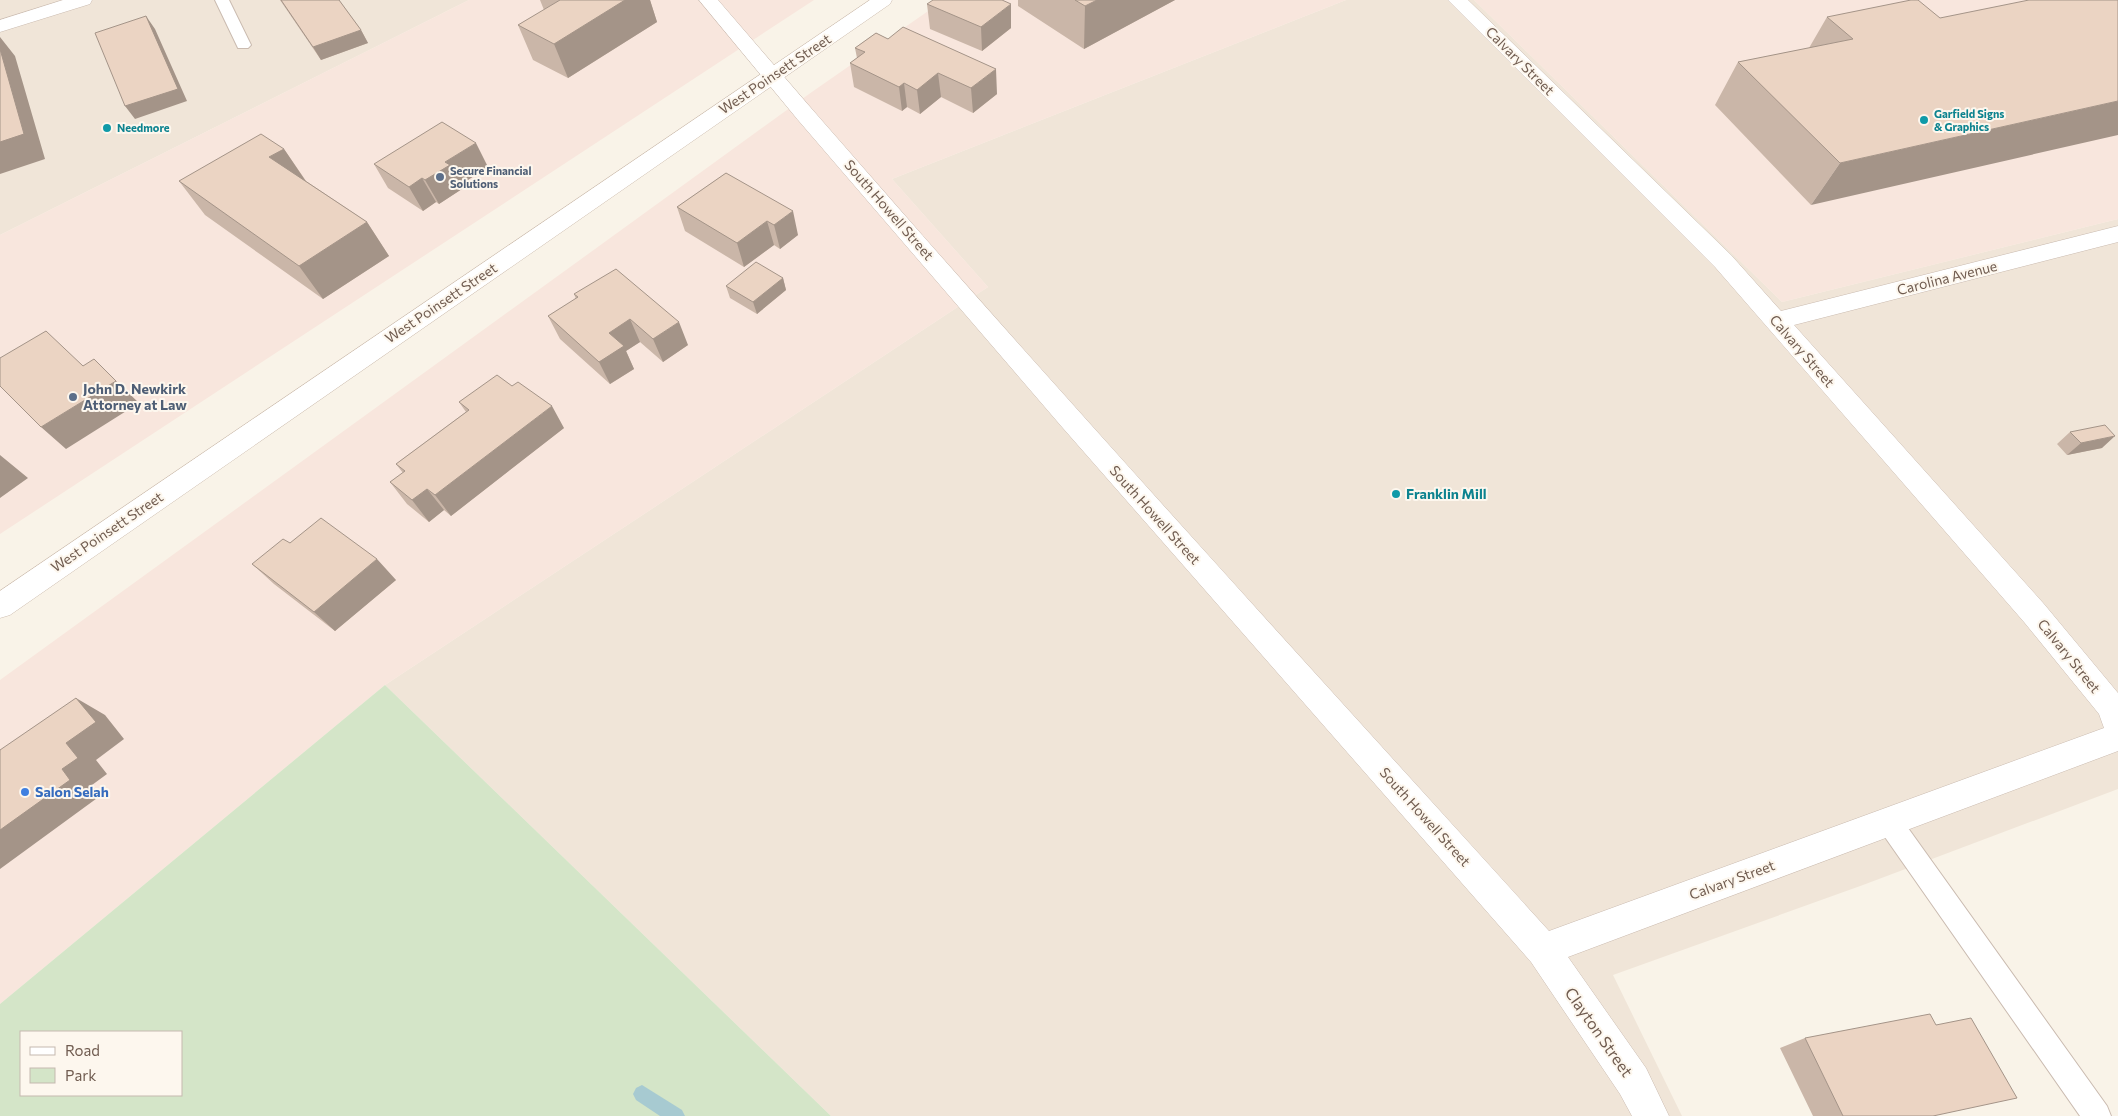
<svg xmlns="http://www.w3.org/2000/svg" width="2118" height="1116" font-family="Commissioner,sans-serif">
	<style>
		.residential { fill: #f0e5d8 }
		.commercial { fill: #f8e6dd }
		.green { fill: #d4e5c8; fill-rule: evenodd }
		.lines { fill: none; stroke-linecap: round; stroke-linejoin: round }
		.stream { fill: #a7cad1; fill-rule: evenodd }
		.lane-casing { stroke: #cabbb0; stroke-width: 2 }
		.street-casing { stroke: #cabbb0; stroke-width: 1 }
		.secondary-casing { stroke: #ccbcae; stroke-width: 1 }
		.lane { fill: #fff; fill-rule: evenodd }
		.street { fill: #fff; fill-rule: evenodd }
		.secondary { fill: #fff; fill-rule: evenodd }
		.wall { fill: #cab6a8 }
		.shaded-wall { fill: #a49488 }
		.building { fill: #ebd4c3; stroke: #a49488 }
		.culture-dot { fill: #0f9aa8; stroke: #fdf7ee; stroke-width: 2 }
		.service-dot { fill: #5c6f8a; stroke: #fdf7ee; stroke-width: 2 }
		.shop-dot { fill: #3f7fe0; stroke: #fdf7ee; stroke-width: 2 }
		.labels { text-anchor: middle; stroke-width: 4; stroke-linejoin: round; paint-order: stroke }
		.far-culture-label { font-size: 11px; font-weight: bold; fill: #0d838f; stroke: #fdf7ee; text-anchor: start }
		.far-service-label { font-size: 11px; font-weight: bold; fill: #4e5e75; stroke: #fdf7ee; text-anchor: start }
		.street-label { font-size: 14px; fill: #705c50; stroke: #fdf7ee }
		.service-label { font-size: 14px; font-weight: bold; fill: #4e5e75; stroke: #fdf7ee; text-anchor: start }
		.culture-label { font-size: 14px; font-weight: bold; fill: #0d838f; stroke: #fdf7ee; text-anchor: start }
		.shop-label { font-size: 14px; font-weight: bold; fill: #366cbe; stroke: #fdf7ee; text-anchor: start }
		.near-street-label { font-size: 16px; fill: #705c50; stroke: #fdf7ee }
	</style>
	<rect width="100%" height="100%" fill="#f9f3e8"/>
	<path class="residential" d="M 0,0 L 469,0 L 0,235 Z
		M 1346,0 L 1474,0 L 1782,302 L 2118,219 L 2118,789 L 1863,885 L 1613,975 L 1682,1116 L 831,1116 L 385,685 L 988,287 L 892,179 Z"/>
	<path class="commercial" d="M 469,0 L 814,0 L 0,534 L 0,235 Z
		M 944,0 L 1346,0 L 892,179 L 988,287 L 385,685 L 0,1004 L 0,680 L 809,94 Z
		M 1474,0 L 2118,0 L 2118,219 L 1782,302 Z"/>
	<path class="green" d="M 385,685 L 831,1116 L 0,1116 L 0,1004 ZM 21,1032 L 181,1032 L 181,1095 L 21,1095 Z"/>
	<g class="lines">
		<path class="stream" d="M 642,1085 L 682,1110 L 685,1116 L 660,1116 L 636,1100 L 633,1094 L 636,1088 Z"/>
		<g class="lane-casing">
			<path id="lane" d="M 215,0 L 229,0 L 251,45 L 248,48 L 238,48 Z
				M 1889,810 L 1898,814 L 2107,1106 L 2111,1116 L 2080,1116 L 1880,830 L 1877,822 L 1880,814 Z"/>
		</g>
		<g class="street-casing">
			<path id="street" d="M 63,0 L 92,0 L 90,4 L 0,32 L 0,20 Z
				M 699,0 L 718,0 C 988,316 1270,623 1549,931 L 2104,728 L 2099,714 L 2024,622 L 1715,267 L 1448,0 L 1468,0 L 1731,255 L 1781,311 L 2118,226 L 2118,242 L 1794,325 L 2044,604 L 2118,693 L 2118,751 L 1568,957 L 1646,1068 L 1669,1116 L 1632,1116 L 1620,1094 L 1531,962 L 1062,427 L 798,120 Z"/>
		</g>
		<g class="secondary-casing">
			<path id="secondary" d="M 870,0 L 892,0 L 890,4 L 10,615 L 0,618 L 0,591 Z"/>
		</g>
		<use href="#lane" class="lane"/>
		<use href="#street" class="street"/>
		<use href="#secondary" class="secondary"/>
	</g>
	<path class="wall" d="M 280,0 L 339,0 L 361,30 L 368,43 L 321,60 Z
		M 540,0 L 650,0 L 657,22 L 568,78 L 533,60 L 518,25 L 544,10 Z
		M 1018,0 L 1175,0 L 1084,49 L 1018,6 Z
		M 927,4 L 1011,28 L 982,51 L 930,29 Z
		M 1827,17 L 1940,18 L 1811,205 L 1715,105 L 1738,62 L 1809,48 Z
		M 876,33 L 997,94 L 973,113 L 941,97 L 920,114 L 907,107 L 902,111 L 854,87 L 850,63 L 857,58 L 855,48 Z
		M 284,149 L 306,181 L 367,222 L 389,256 L 323,299 L 205,215 L 179,181 Z
		M 374,164 L 488,167 L 460,185 L 462,189 L 439,204 L 436,202 L 423,211 L 388,188 Z
		M 726,173 L 798,235 L 780,249 L 774,245 L 744,267 L 685,231 L 677,207 Z
		M 783,278 L 786,290 L 757,314 L 730,298 L 726,286 Z
		M 574,294 L 688,345 L 663,362 L 640,342 L 626,351 L 634,369 L 610,384 L 560,339 L 548,316 L 576,299 Z
		M 459,402 L 564,428 L 451,516 L 444,510 L 429,522 L 407,504 L 390,482 L 403,473 L 396,464 L 466,412 Z
		M 2070,432 L 2102,448 L 2067,455 L 2057,444 Z
		M 290,543 L 396,580 L 335,631 L 274,584 L 252,564 Z
		M 1805,1038 L 1934,1116 L 1813,1116 L 1780,1048 Z"/>
	<path class="shaded-wall" d="M 625,0 L 650,0 L 657,22 L 568,78 L 554,44 Z
		M 1097,0 L 1175,0 L 1084,49 L 1085,6 Z
		M 1011,4 L 1011,28 L 982,51 L 981,27 Z
		M 146,16 L 155,29 L 187,101 L 135,119 L 125,106 Z
		M 361,30 L 368,43 L 321,60 L 313,47 Z
		M 0,37 L 15,56 L 45,159 L 0,174 Z
		M 996,69 L 997,94 L 973,113 L 971,88 Z
		M 938,73 L 941,97 L 920,114 L 917,90 Z
		M 904,83 L 907,107 L 902,111 L 899,87 Z
		M 2118,101 L 2118,135 L 1811,205 L 1840,163 Z
		M 476,143 L 488,167 L 460,185 L 462,189 L 439,204 L 425,180 L 445,162 Z
		M 284,149 L 307,183 L 269,157 Z
		M 422,178 L 436,202 L 423,211 L 409,187 Z
		M 793,211 L 798,235 L 780,249 L 774,225 Z
		M 767,221 L 774,245 L 744,267 L 737,243 Z
		M 367,222 L 389,256 L 323,299 L 299,266 Z
		M 783,278 L 786,290 L 757,314 L 753,302 Z
		M 630,319 L 640,342 L 626,351 L 634,369 L 610,384 L 599,362 L 609,333 Z
		M 679,322 L 688,345 L 663,362 L 653,339 Z
		M 116,381 L 139,403 L 66,449 L 41,427 Z
		M 552,406 L 564,428 L 451,516 L 435,495 Z
		M 2115,436 L 2102,448 L 2067,455 L 2081,443 Z
		M 0,455 L 28,478 L 0,498 Z
		M 427,489 L 444,510 L 429,522 L 412,500 Z
		M 377,559 L 396,580 L 335,631 L 314,612 Z
		M 76,698 L 105,715 L 124,739 L 96,760 L 107,774 L 92,785 L 100,796 L 0,869 L 0,830 L 62,769 L 66,743 Z"/>
	<path class="building" d="M 281,0 L 339,0 L 361,30 L 313,47 Z
		M 560,0 L 625,0 L 554,44 L 518,25 Z
		M 933,0 L 1002,0 L 1011,4 L 981,27 L 927,4 Z
		M 1075,0 L 1097,0 L 1085,6 Z
		M 1911,0 L 1918,0 L 1940,18 L 2029,0 L 2118,0 L 2118,101 L 1840,163 L 1738,62 L 1853,39 L 1827,17 Z
		M 146,16 L 178,89 L 125,106 L 95,33 Z
		M 903,27 L 996,69 L 971,88 L 938,73 L 917,90 L 904,83 L 899,87 L 850,63 L 865,52 L 855,48 L 876,33 L 888,39 Z
		M 0,49 L 24,134 L 0,142 Z
		M 442,122 L 476,143 L 445,162 L 450,165 L 425,180 L 422,178 L 409,187 L 374,164 Z
		M 261,134 L 284,149 L 269,157 L 367,222 L 299,266 L 179,181 Z
		M 726,173 L 793,211 L 774,225 L 767,221 L 737,243 L 677,207 Z
		M 756,262 L 783,278 L 753,302 L 726,286 Z
		M 616,269 L 679,322 L 653,339 L 630,319 L 609,333 L 624,346 L 599,362 L 548,316 L 578,297 L 574,294 Z
		M 46,331 L 83,366 L 94,359 L 116,381 L 41,427 L 0,386 L 0,358 Z
		M 497,375 L 512,386 L 518,382 L 552,406 L 435,495 L 427,489 L 412,500 L 390,482 L 405,471 L 396,464 L 469,410 L 459,402 Z
		M 2105,425 L 2115,436 L 2081,443 L 2070,432 Z
		M 321,518 L 377,559 L 314,612 L 252,564 L 283,539 L 290,543 Z
		M 76,698 L 96,722 L 66,743 L 78,758 L 62,769 L 70,780 L 0,830 L 0,750 Z
		M 1930,1014 L 1936,1025 L 1971,1018 L 2017,1098 L 1933,1116 L 1843,1116 L 1805,1038 Z"/>
	<g class="culture-dot">
		<circle cx="1924" cy="120" r="5"/>
		<circle cx="107" cy="128" r="5"/>
		<circle cx="1396" cy="494" r="5"/>
	</g>
	<g class="service-dot">
		<circle cx="440" cy="177" r="5"/>
		<circle cx="73" cy="397" r="5"/>
	</g>
	<circle class="shop-dot" cx="25" cy="792" r="5"/>
	<g class="labels">
		<g class="far-culture-label">
			<text x="1934" y="118">Garfield Signs<tspan x="1934" dy="13">&amp; Graphics</tspan></text>
			<text x="117" y="132">Needmore</text>
		</g>
		<g class="far-service-label">
			<text x="450" y="175">Secure Financial<tspan x="450" dy="13">Solutions</tspan></text>
		</g>
		<g class="street-label">
			<text transform="translate(1520 61) rotate(45)" y="5">Calvary Street</text>
			<text transform="translate(775 74) rotate(-34)" y="5">West Poinsett Street</text>
			<text transform="translate(889 210) rotate(49)" y="5">South Howell Street</text>
			<text transform="translate(1947 278) rotate(-14)" y="5">Carolina Avenue</text>
			<text transform="translate(441 303) rotate(-34)" y="5">West Poinsett Street</text>
			<text transform="translate(1802 351) rotate(49)" y="5">Calvary Street</text>
			<text transform="translate(1155 515) rotate(48)" y="5">South Howell Street</text>
			<text transform="translate(107 532) rotate(-34)" y="5">West Poinsett Street</text>
			<text transform="translate(2069 656) rotate(51)" y="5">Calvary Street</text>
			<text transform="translate(1425 817) rotate(48)" y="5">South Howell Street</text>
			<text transform="translate(1732 880) rotate(-20)" y="5">Calvary Street</text>
		</g>
		<g class="service-label">
			<text x="83" y="394">John D. Newkirk<tspan x="83" dy="16">Attorney at Law</tspan></text>
		</g>
		<g class="culture-label">
			<text x="1406" y="499">Franklin Mill</text>
		</g>
		<g class="shop-label">
			<text x="35" y="797">Salon Selah</text>
		</g>
		<g class="near-street-label">
			<text transform="translate(1599 1032) rotate(55)" y="6">Clayton Street</text>
		</g>
	</g>
	<rect x="20" y="1031" width="162" height="65" fill="#fdf7ee" stroke="#c5b9af"/>
	<rect x="30" y="1047" width="25" height="8" fill="#ffffff" stroke="#c5b9af"/>
	<text x="65" y="1056" font-size="15" fill="#705c50">Road</text>
	<rect x="30" y="1068" width="25" height="15" fill="#d4e5c8" stroke="#c5b9af"/>
	<text x="65" y="1081" font-size="15" fill="#705c50">Park</text>
</svg>
